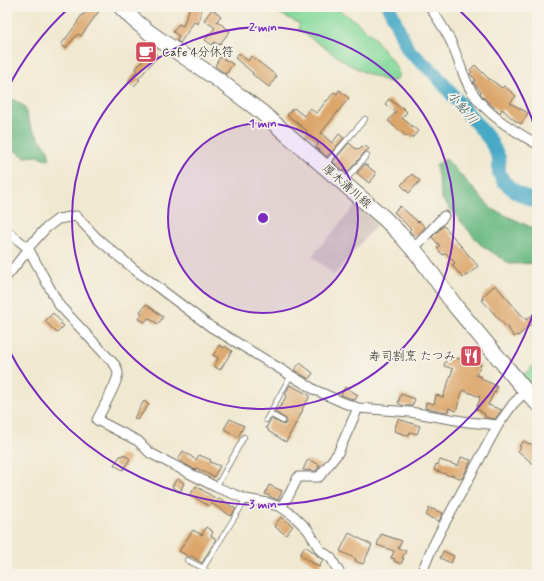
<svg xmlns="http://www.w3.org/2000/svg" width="544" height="581" font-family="Mynerve,'Klee One',sans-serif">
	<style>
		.industrial { fill: #cec1ba }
		.green { fill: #86da9d; stroke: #588264 }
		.forest { fill: #6cba84; stroke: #4c7258 }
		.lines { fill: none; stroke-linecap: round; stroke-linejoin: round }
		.river { stroke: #47a9c6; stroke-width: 14 }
		.building { fill: #dba467 }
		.service-casing { stroke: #706e65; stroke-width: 6 }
		.minor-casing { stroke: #706e65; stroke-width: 11 }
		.primary-casing { stroke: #706e65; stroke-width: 17 }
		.service { stroke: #fff; stroke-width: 4.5 }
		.minor { stroke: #fff; stroke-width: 9 }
		.primary { stroke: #fff; stroke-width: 15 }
		.ring { fill: none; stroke: #7b2cbf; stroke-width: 2 }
		.labels { text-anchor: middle; stroke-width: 3.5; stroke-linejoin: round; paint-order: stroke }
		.poi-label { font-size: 12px; fill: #2b2b2b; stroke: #f7f3e8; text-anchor: start }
		.street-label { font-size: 12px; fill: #2b2b2b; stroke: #f7f3e8 }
		.water-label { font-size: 13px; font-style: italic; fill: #355761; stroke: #f7f3e8 }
		.centre { fill: #7b2cbf; stroke: #f7f3e8; stroke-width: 2 }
		.ring-label { font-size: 12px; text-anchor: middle; font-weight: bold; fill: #7b2cbf; stroke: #f7f3e8; stroke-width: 3.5; stroke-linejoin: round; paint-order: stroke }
	</style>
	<rect width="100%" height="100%" fill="#f7f3e8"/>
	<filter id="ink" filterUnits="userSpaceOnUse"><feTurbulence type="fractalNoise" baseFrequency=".025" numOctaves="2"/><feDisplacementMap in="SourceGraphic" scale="8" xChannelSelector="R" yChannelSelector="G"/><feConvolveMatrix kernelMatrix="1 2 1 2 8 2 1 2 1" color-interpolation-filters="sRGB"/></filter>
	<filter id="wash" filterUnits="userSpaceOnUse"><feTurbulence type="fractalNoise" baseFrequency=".012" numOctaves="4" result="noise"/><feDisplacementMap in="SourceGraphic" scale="16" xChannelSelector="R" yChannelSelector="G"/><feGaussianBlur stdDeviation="0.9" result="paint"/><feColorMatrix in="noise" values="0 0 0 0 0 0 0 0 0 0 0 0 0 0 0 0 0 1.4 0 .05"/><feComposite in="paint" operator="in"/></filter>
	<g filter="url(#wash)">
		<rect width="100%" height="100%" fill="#f0e9d1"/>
		<path class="industrial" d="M 356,205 L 378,223 L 334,275 L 312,256 Z"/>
		<path class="green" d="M 267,7 L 334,7 L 355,21 L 373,36 L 395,65 L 399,75 L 396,80 L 389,82 L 366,73 L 348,64 L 298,29 L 300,24 Z
			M 537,363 L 537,383 L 529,386 L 521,377 Z"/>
		<path class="forest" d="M 11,98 L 24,106 L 31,127 L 48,150 L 50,160 L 37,156 L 25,157 L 7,146 L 7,99 Z
			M 446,159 L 492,209 L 537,230 L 537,263 L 510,264 L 480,244 L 442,199 L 436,165 Z"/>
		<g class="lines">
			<path class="river" d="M 389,7 L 408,50 L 435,74 L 490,140 L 499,158 L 499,173 L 504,182 L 516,192 L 537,203"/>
		</g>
		<g id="blocks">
			<path class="building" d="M 89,7 L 102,7 L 81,36 L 78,34 L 76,36 L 66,48 L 61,45 L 78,22 L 77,22 L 82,15 L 83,15 Z
				M 190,7 L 202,7 L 198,24 L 194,22 L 180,43 L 177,41 L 179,36 L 173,32 L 179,24 L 183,26 Z
				M 212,9 L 221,16 L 217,21 L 230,31 L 219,45 L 215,42 L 212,45 L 205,40 L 215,28 L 204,20 Z
				M 145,49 L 148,51 L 150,49 L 158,56 L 138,79 L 140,80 L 134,86 L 128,81 L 137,71 L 136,68 L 142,62 L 138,58 Z
				M 239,53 L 248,61 L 251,56 L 277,76 L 269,87 L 252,74 L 253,73 L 235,58 Z
				M 220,57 L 233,64 L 226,74 L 215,66 Z
				M 475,65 L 489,79 L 490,79 L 502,88 L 504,86 L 516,96 L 510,103 L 528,113 L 521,124 L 514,120 L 502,109 L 500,113 L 483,97 L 480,93 L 481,92 L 473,82 L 476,80 L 470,74 L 472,72 L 470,70 Z
				M 339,90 L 349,98 L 321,133 L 332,143 L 339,134 L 344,138 L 327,157 L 316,147 L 318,144 L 317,143 L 318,142 L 306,133 L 307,131 L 287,115 L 292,109 L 292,110 L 294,108 L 304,116 L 310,108 L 316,113 L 317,113 L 326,101 L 327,101 L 334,92 L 337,94 Z
				M 389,99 L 401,108 L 402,107 L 407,112 L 402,118 L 418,131 L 413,137 L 412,138 L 408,135 L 407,137 L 388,121 L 396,112 L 385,104 Z
				M 349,143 L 356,149 L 356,148 L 359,150 L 364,145 L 369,149 L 364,153 L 347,173 L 344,170 L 343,171 L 333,162 Z
				M 365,164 L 376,173 L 375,174 L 376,175 L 369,183 L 357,173 Z
				M 412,174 L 420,181 L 409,193 L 401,185 Z
				M 400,206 L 418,222 L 419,221 L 425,227 L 416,237 L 409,231 L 411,229 L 394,212 Z
				M 444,226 L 478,266 L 468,275 L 466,275 L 463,278 L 452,265 L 455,263 L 446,253 L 443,255 L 437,248 L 440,246 L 432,237 L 442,227 Z
				M 494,286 L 496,286 L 526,320 L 537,311 L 537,319 L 518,336 L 517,335 L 514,337 L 508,328 L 507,328 L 482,300 L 483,299 L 482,297 Z
				M 146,304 L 163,317 L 158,324 L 148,318 L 145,322 L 139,319 L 142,314 L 140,312 Z
				M 53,313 L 61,322 L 60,323 L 64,326 L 57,333 L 45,321 Z
				M 219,345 L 224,348 L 225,346 L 232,351 L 220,370 L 214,366 L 218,358 L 213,355 Z
				M 465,349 L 474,353 L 473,355 L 474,356 L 474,358 L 477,360 L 476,362 L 481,365 L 476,375 L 482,377 L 481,379 L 495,385 L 495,386 L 497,387 L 495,393 L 494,392 L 488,405 L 502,410 L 495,419 L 488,418 L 484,416 L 485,414 L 480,412 L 481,411 L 476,409 L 480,399 L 479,398 L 480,397 L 463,390 L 456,411 L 449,408 L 448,412 L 425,408 L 426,402 L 434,404 L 436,395 L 443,397 L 453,369 L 444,366 L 447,356 L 451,358 L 451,357 L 460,359 Z
				M 300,363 L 313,373 L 309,379 L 294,370 Z
				M 290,385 L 309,395 L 309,398 L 302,409 L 303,410 L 286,442 L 268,431 L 269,430 L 266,428 L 271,419 L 282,424 L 284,425 L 286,423 L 286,419 L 275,412 L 279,407 L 280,407 L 287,395 L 285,394 Z
				M 345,387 L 358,395 L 355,400 L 341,395 Z
				M 401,394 L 415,399 L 412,406 L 404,406 L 398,403 Z
				M 144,401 L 149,405 L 137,420 L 134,418 Z
				M 230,419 L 244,426 L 238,437 L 224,429 Z
				M 398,419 L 420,426 L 417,434 L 410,432 L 409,436 L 394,431 Z
				M 524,441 L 529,444 L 530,443 L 537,450 L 537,467 L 518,451 L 521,447 L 519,446 Z
				M 183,451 L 196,460 L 199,455 L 211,460 L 210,462 L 220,466 L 214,477 L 196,468 L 195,470 L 185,464 L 178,459 Z
				M 123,454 L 130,459 L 123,470 L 114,465 L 120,456 L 122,456 Z
				M 461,457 L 471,460 L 462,479 L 451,475 L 451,476 L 434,470 L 436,464 L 438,465 L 440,460 L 458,466 Z
				M 309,460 L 320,465 L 316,471 L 303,470 L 307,461 Z
				M 178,479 L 184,483 L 180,492 L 172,487 L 176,480 L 177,480 Z
				M 269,485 L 282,491 L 278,500 L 265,494 Z
				M 196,486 L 218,500 L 219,498 L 236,509 L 231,516 L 211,503 L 209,506 L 190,495 Z
				M 429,508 L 443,513 L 439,521 L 426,516 Z
				M 281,517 L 293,526 L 286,535 L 274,526 Z
				M 206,527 L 213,532 L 211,536 L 216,539 L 202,563 L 191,556 L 190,557 L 186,555 L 179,551 L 193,530 L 202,535 Z
				M 349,533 L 372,545 L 363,564 L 355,561 L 356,559 L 340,551 Z
				M 381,534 L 402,541 L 398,548 L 406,551 L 402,558 L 404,558 L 401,564 L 394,561 L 395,559 L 391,558 L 394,551 L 377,545 Z
				M 305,546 L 315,553 L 317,556 L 323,560 L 319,567 L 300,555 Z
				M 443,551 L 454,556 L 451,563 L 440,558 Z"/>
		</g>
	</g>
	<g filter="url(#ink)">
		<use href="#blocks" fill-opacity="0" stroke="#706e65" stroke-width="1"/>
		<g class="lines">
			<g class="service-casing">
				<path id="service" d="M 325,165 L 365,119
					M 345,181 L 367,155
					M 270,414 L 283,421
					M 266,420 L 291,375
					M 216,487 L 244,437
					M 187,560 L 203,568 L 210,574
					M 203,568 L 246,499"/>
			</g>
			<g class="minor-casing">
				<path id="minor" d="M 430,7 C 438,19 446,31 452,44 C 459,60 463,78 472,92 C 488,116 513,130 537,144
					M 7,231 L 28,248 L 59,305 L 115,365 C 117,368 118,371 118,374 C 117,384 102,410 97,420 L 138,441 L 150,453 L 216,487 L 246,499 L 268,503 L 281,507 L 294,516 L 308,530 L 320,550 L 331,558 L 340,574
					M 411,247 L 418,244 L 444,216
					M 28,248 L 45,229 L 58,219 L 76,216 L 98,239 L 135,270 L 211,327 L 315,390 L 342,402 L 358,408 L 410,412 L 468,422 L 498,425
					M 7,276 L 28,250
					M 281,507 L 289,495 L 298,477 L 319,477 L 338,453 L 358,408
					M 421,574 L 432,548 L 442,528 L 498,425 L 513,404 L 526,391 L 531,390 L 537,386"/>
			</g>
			<g class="primary-casing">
				<path id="primary" d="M 121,7 L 134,20 L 150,33 L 217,79 L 260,111 L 384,218 L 399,233 L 419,256 L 456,307 L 526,391 L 537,403"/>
			</g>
			<use href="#service" class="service"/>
			<use href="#minor" class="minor"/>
			<use href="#primary" class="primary"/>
		</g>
	</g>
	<circle cx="263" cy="218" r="95" fill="#7b2cbf" fill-opacity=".12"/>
	<g class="ring">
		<circle cx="263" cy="218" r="95"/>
		<circle cx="263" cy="218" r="191"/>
		<path d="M537 302A286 286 0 0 1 7 346M7 90A286 286 0 0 1 70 7M456 7A286 286 0 0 1 537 134"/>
	</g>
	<defs>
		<g id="cafe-square" transform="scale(1.15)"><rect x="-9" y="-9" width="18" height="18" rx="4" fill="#d1495b" stroke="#f7f3e8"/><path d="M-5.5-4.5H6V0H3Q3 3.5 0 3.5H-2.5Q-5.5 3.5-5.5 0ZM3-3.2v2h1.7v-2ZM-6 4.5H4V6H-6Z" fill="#fff"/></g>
		<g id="restaurant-square" transform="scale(1.15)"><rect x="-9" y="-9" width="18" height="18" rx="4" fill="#d1495b" stroke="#f7f3e8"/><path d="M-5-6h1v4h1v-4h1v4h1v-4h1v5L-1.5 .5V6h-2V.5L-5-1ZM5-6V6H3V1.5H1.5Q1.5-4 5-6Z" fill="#fff"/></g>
	</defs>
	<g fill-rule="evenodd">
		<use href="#cafe-square" x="146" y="52"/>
		<use href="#restaurant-square" x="471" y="356"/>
	</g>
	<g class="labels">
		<g class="poi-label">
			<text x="162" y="56">Cafe 4分休符</text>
			<text x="456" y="360" text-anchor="end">寿司割烹 たつみ</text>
		</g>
		<g class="street-label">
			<text transform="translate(347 186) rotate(41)" y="4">厚木清川線</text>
		</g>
		<g class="water-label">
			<text transform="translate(463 107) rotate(50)" y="5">小鮎川</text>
		</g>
	</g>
	<circle cx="263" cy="218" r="6" class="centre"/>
	<g class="ring-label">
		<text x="263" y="31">2 min</text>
		<text x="263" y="127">1 min</text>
		<text x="263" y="508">3 min</text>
	</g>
	<rect width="544" height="581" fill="none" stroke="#f7f3e8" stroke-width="24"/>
</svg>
